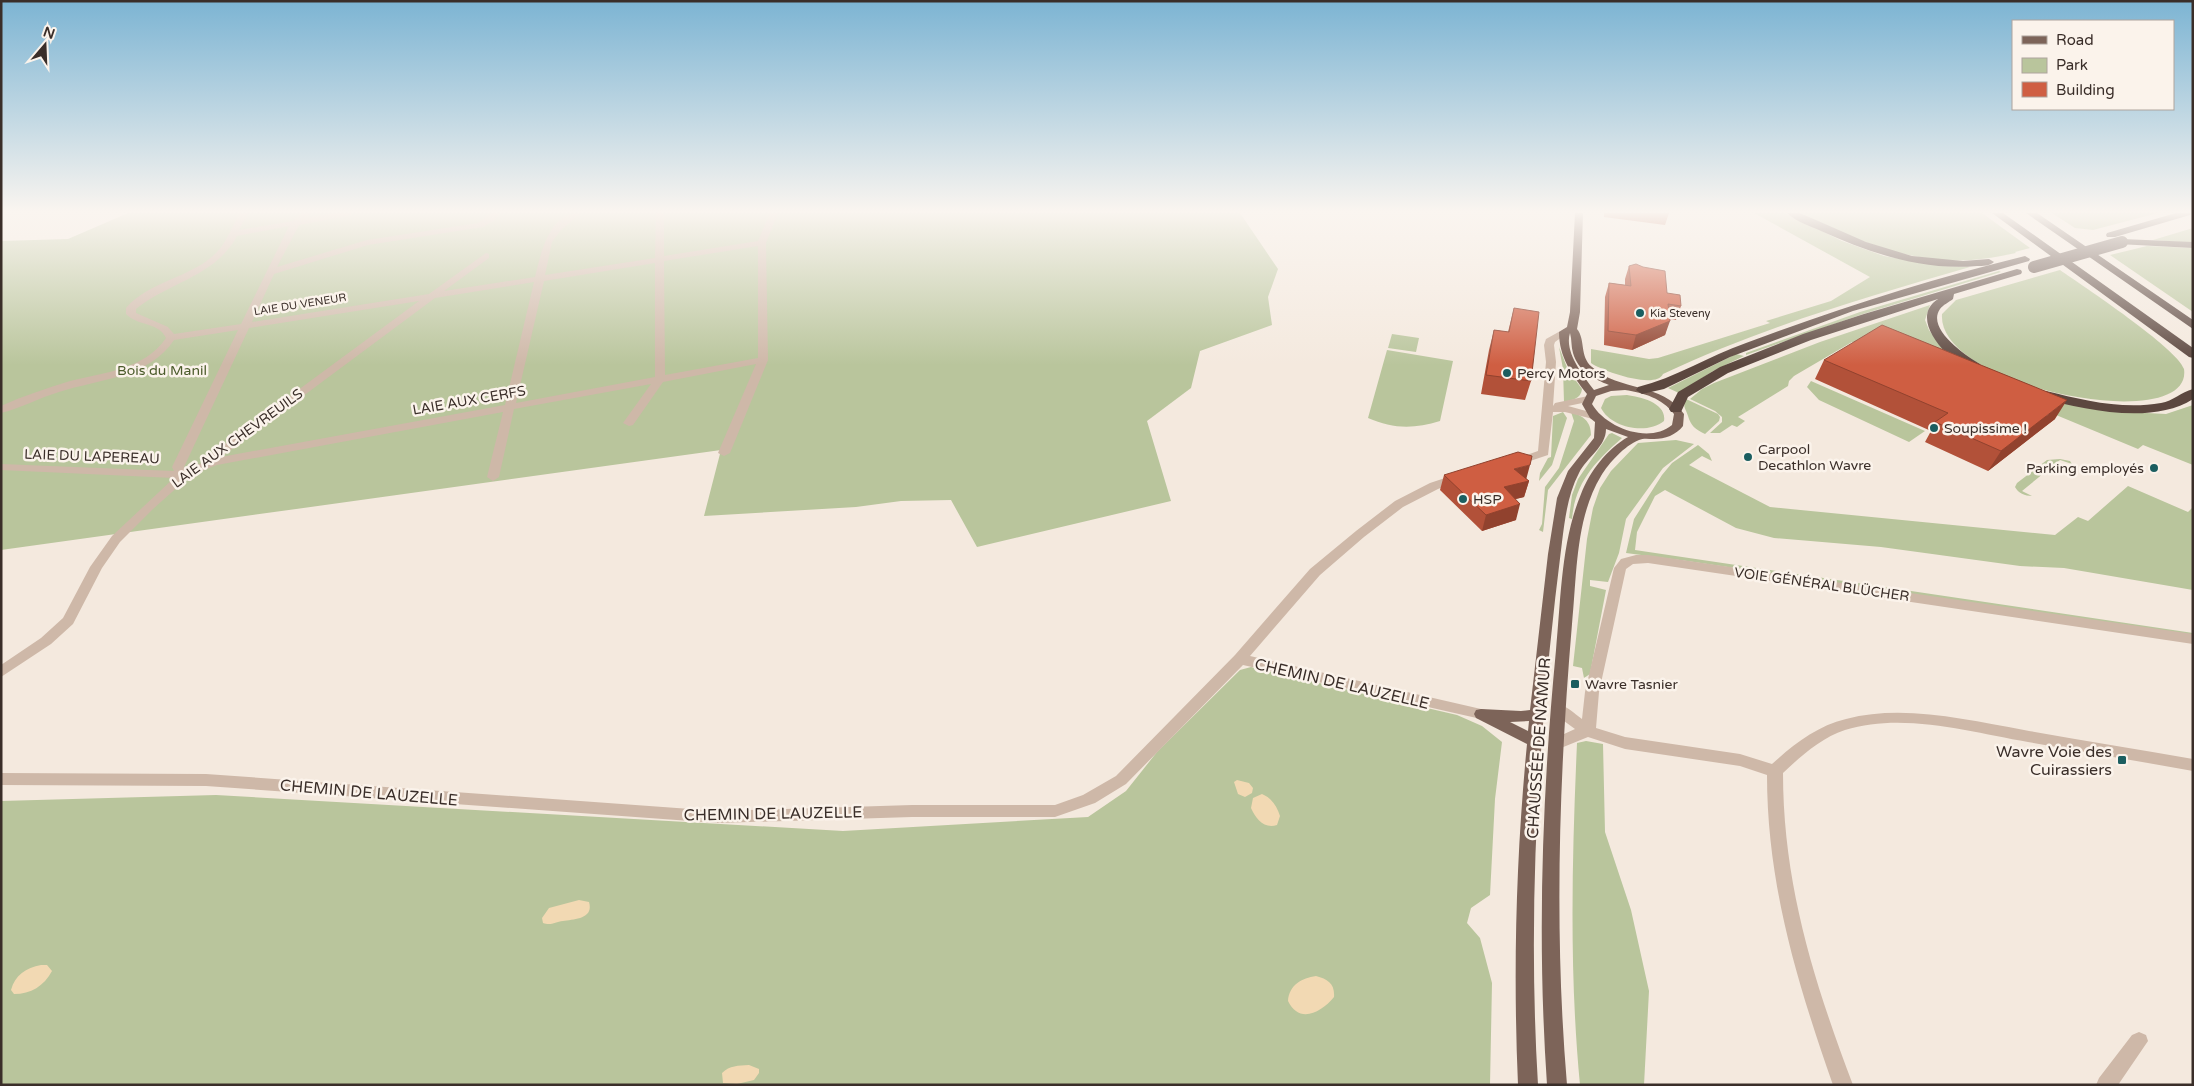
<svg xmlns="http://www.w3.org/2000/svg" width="2194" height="1086" font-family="'Varela Round',sans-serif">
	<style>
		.green { fill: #b9c59c }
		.sand { fill: #f2d9b3 }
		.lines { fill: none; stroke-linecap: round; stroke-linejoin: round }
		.minor { fill: #ceb8a8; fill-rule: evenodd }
		.major { fill: #7d6459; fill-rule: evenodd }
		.highway { fill: #5c473f; fill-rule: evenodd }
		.highway-bridge { stroke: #5c473f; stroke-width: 12 }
		.wall { fill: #b25139 }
		.shaded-wall { fill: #91422e }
		.building { fill: #cf5e42; stroke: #91422e }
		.poi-dot { fill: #1b5e60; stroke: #fbf3eb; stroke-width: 2 }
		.labels { text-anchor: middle; stroke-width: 5; stroke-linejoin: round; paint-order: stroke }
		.far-street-label { font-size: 11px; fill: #3a2e29; stroke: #fbf3eb }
		.far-poi-label { font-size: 11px; fill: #3a2e29; stroke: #fbf3eb; text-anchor: start }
		.park-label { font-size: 14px; fill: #4b5b2b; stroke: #fbf3eb }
		.poi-label { font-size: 14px; fill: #3a2e29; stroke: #fbf3eb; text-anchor: start }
		.street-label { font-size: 14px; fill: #3a2e29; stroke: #fbf3eb }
		.near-street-label { font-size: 16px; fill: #3a2e29; stroke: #fbf3eb }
		.near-poi-label { font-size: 16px; fill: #3a2e29; stroke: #fbf3eb; text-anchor: end }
	</style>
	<rect width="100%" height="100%" fill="#f4e9de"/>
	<path class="green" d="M 128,213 L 1240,213 L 1278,269 L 1268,297 L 1272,325 L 1200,351 L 1191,388 L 1147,421 L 1171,501 L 977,547 L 951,500 L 901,501 L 856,507 L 704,516 L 721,450 L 1,550 L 1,241 L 68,239 Z
		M 1754,213 L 1785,213 L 1842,241 L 1884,256 L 1942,266 L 1970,267 C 1866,297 1760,328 1663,374 C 1656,390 1602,371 1591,363 L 1591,349 L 1649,359 L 1658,358 L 1770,323 L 1766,321 L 1831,301 L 1870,277 Z
		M 1801,213 L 1982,213 L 2030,248 L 2015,252 L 2016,253 C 2001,256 1986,259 1971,260 C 1910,264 1854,240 1801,213 Z
		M 2052,213 L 2158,213 L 2093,230 L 2075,228 Z
		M 2193,228 L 2193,243 L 2153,240 Z
		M 2147,246 L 2193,248 L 2193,312 L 2110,255 Z
		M 2060,270 C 2083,286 2177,348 2184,369 C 2194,437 1936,388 1942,314 L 1956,300 Z
		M 1999,271 L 2001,272 L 1863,314 L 1746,355 L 1746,353 L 1860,312 Z
		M 1930,305 L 1925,320 L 1929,330 L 1937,341 L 1969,367 L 2109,411 L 2166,414 L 2193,405 L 2193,465 L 2143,445 L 2138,449 L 1888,345 L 1858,344 L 1852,342 L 1794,376 L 1789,381 L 1788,386 L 1738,417 L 1745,421 L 1737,427 L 1732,425 L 1720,433 L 1710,433 L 1722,422 L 1722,417 L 1715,411 L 1690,399 L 1702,389 L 1714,383 L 1820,342 Z
		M 1392,334 L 1419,338 L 1416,352 L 1388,348 Z
		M 1559,347 L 1568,370 L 1582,389 C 1581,399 1572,400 1564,402 L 1563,369 Z
		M 1387,350 L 1453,361 L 1440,421 C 1414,429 1393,429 1368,418 Z
		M 1736,354 L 1744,356 L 1713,371 L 1679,393 L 1668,388 Z
		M 1811,381 L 1925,431 L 1909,442 L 1819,400 L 1807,387 Z
		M 1627,395 C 1641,397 1667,403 1664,421 C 1647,435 1611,428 1601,408 L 1605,399 L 1611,396 Z
		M 1686,399 L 1718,414 L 1720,417 L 1719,421 L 1705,434 C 1695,429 1691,426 1688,416 C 1686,409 1682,407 1686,399 Z
		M 1563,412 L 1567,418 L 1566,421 L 1552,465 L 1539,481 L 1540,473 L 1548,458 L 1551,457 L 1553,416 Z
		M 1571,412 C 1583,416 1591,421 1591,435 L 1548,490 L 1543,532 L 1539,530 L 1542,524 L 1545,487 L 1559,468 L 1574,421 Z
		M 1612,433 L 1622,438 C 1596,461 1575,482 1572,519 L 1569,518 L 1572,495 L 1578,479 L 1609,434 Z
		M 1676,440 L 1694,444 L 1663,468 L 1626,519 L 1619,553 L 1608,582 L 1590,580 L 1590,586 L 1606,590 L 1590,674 L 1584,678 L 1582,668 L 1573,666 L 1587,539 L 1593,508 L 1600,488 L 1611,471 L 1638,443 Z
		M 1698,445 L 1709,454 L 1712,461 L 1702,456 L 1689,465 L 1770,507 L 2055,535 L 2078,517 L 2088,521 L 2128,486 L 2188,512 L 2193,507 L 2193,590 L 2064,568 L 2020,566 L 1881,547 L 1774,538 L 1736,528 L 1665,490 L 1655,496 L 1637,532 L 1635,550 L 2193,633 L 2193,636 L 1687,561 L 1626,553 L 1634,519 L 1662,475 L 1672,463 Z
		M 2060,459 L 2070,461 L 2072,464 L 2060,460 L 2022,491 L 2032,496 C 2025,496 2018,493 2015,487 L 2017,483 L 2047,460 Z
		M 1251,667 L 1457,715 L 1482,726 L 1502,742 L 1495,799 L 1490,895 L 1471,908 L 1467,923 L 1480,938 L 1492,983 L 1490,1085 L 1,1085 L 1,801 L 216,795 L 843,831 L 1088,817 L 1126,791 L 1157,752 L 1240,670 Z
		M 1586,741 L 1603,744 L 1605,832 L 1631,910 L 1649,991 L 1644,1085 L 1580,1085 C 1569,971 1572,857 1577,743 Z"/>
	<path class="sand" d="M 1237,780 L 1249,783 L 1253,788 L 1252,793 L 1245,797 L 1238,794 L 1234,782 Z
		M 1262,794 C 1272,798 1277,807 1280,816 L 1277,825 C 1264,829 1256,819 1251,808 L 1253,798 Z
		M 579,900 L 589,902 C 594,919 574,919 563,921 C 555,922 551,926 543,923 L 542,918 L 549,908 Z
		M 41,965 L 47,965 L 52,971 C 44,986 31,994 14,994 L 11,990 C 15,975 26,968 41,965 Z
		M 1316,976 C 1328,979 1335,984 1334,997 C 1321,1013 1299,1024 1288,1001 C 1289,985 1302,978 1316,976 Z
		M 749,1065 L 759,1069 L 759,1073 L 754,1080 L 737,1084 L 723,1083 L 722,1073 C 730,1065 738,1066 749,1065 Z"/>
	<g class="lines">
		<path class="minor" d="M 240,213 L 248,213 L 239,230 L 293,221 L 302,213 L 311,213 L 306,218 L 335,213 L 352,213 L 348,216 L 299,225 L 277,267 L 367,240 L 478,223 L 492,213 L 500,213 L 495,220 L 483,227 L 368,245 L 274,274 L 252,322 L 429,294 L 486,253 L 489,254 L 489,258 L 444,291 L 535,277 C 541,253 549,212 581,213 L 561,230 L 552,242 L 545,275 L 655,258 L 656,213 L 664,213 L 664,256 L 758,241 L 770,213 L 778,213 L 766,243 L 768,360 L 730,453 L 724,456 L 718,453 L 756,364 L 663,382 L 633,425 L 629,426 L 623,423 L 651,384 L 514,409 L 499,477 L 493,481 L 487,477 L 503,412 L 217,465 L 191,475 L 153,509 L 120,542 L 102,568 L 73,624 L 51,644 L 1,677 L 1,665 L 41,638 L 63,618 L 90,567 L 112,536 L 174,478 L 1,470 L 1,464 L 174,471 L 172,467 L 238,330 L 174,340 C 149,378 99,379 59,392 C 39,398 21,408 1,413 L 1,406 C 23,396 47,388 70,381 C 105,372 144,370 166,338 C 159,322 137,326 126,314 L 126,308 C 149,281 191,278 216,253 C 227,242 232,226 240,213 ZM 289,226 L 241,324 L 174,334 L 168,327 L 136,313 L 136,309 C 169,282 215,277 237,236 ZM 758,246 L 758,358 L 665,375 L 664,261 ZM 655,263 L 655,377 L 516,403 L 544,281 ZM 534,282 L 505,405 L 221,457 L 435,298 ZM 419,301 L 203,460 L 202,463 L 185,470 L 184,467 L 249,328 Z
			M 1564,329 L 1569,332 L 1555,342 L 1554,345 L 1556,362 L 1553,406 L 1555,403 L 1588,396 L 1593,399 L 1592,401 L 1568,406 L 1597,414 L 1598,416 L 1593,419 L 1565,412 L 1553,412 L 1548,455 L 1521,464 L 1513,464 L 1511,462 L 1513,460 L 1538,451 L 1546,362 L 1544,345 L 1546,339 Z
			M 1457,474 L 1463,478 L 1461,480 L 1438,489 L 1403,507 L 1364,537 L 1320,575 L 1250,656 L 1481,709 L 1486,710 L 1488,714 L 1486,718 L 1481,719 L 1243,665 L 1126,784 L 1095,803 L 1055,817 L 912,817 L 718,823 L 206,786 L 1,785 L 1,773 L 206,774 L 718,811 L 912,805 L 1055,805 L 1083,795 L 1116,776 L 1235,655 L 1310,569 L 1356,531 L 1395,501 L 1430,483 Z
			M 1636,555 L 1648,555 L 2193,634 L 2193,644 L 1648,563 L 1633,564 L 1626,569 L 1599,692 L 1596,728 L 1625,737 L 1740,754 L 1772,764 C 1794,744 1817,726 1846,719 C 1904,704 1966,720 2024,730 C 2080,740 2136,749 2193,759 L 2193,771 C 2138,761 2083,752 2028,742 C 1970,732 1903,712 1845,730 C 1821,738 1801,756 1783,773 C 1783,884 1814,982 1853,1085 L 1833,1085 C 1797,982 1767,884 1767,775 L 1740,766 L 1625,749 L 1588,737 L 1556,750 L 1551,748 L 1549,744 L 1551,740 L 1575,729 L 1553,713 L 1551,709 L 1553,705 C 1564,702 1573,713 1582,719 L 1585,692 L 1614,568 L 1621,559 Z
			M 2139,1032 L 2146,1035 L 2148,1041 L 2118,1085 L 2096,1085 L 2099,1078 L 2132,1035 Z"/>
		<path class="major" d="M 1575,213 L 1583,213 L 1580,312 L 1577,329 C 1586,340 1579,356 1592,367 C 1620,392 1662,382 1684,414 L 1683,426 C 1676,435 1665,439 1654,439 C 1649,439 1643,438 1639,440 C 1624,446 1609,463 1601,476 C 1575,519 1577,576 1572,624 C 1559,778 1554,931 1567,1085 L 1547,1085 C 1537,939 1542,795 1556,650 C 1561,599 1561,542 1581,494 C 1590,471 1607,449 1628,437 L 1606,429 C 1606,447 1587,457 1579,473 C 1568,494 1565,518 1562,542 C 1539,722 1527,903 1538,1085 L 1518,1085 C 1513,971 1516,857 1527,744 L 1476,718 L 1474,714 L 1476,710 L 1481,709 L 1521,711 L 1530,710 L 1548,554 L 1557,498 L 1568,471 L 1594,438 L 1595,422 L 1590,418 L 1582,404 L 1587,394 C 1572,375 1559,357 1559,332 L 1567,327 L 1570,312 ZM 1570,333 C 1572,340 1571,347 1573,353 C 1578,371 1594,379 1609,385 L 1594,390 C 1583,375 1564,352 1570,333 ZM 1625,390 C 1644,393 1662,398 1674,414 L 1672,425 C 1649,444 1606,428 1592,404 L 1596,396 L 1611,391 ZM 1529,721 L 1528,731 L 1510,722 Z"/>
		<path class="highway" d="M 1787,213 L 1800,213 L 1866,242 L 1912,256 L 1963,261 L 1989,259 L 1994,262 C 1990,266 1983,266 1977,266 C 1922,271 1870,253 1821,231 C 1810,226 1795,221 1787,213 Z
			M 1992,213 L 2003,213 L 2193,348 L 2193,358 L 2189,357 Z
			M 2026,213 L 2037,213 L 2193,320 L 2193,329 Z
			M 2176,213 L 2191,213 L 2190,215 L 2115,237 L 2107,237 L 2106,235 L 2107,233 Z
			M 2122,239 L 2193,242 L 2193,248 L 2118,244 L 2117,242 Z
			M 2025,256 L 2030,259 L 2029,261 L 1853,311 L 1730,357 L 1664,389 L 1642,394 L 1636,390 L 1638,387 C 1675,378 1709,356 1746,343 C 1838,309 1930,279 2025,256 Z
			M 2017,269 L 2021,270 L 2022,272 L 2021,274 L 1954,294 L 1953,299 C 1949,302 1943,305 1940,309 C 1926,329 1966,356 1980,364 L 1982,367 L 1980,370 C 1961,375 1903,321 1938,299 L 1811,340 L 1728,373 L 1688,397 L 1681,412 L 1671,412 L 1669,409 L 1678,392 L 1720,367 L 1803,334 L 1864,314 Z
			M 2193,389 L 2193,399 C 2153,425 2085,410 2041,398 L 2040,395 L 2046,391 C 2083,400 2122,410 2161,403 C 2173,401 2181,392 2193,389 Z"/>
		<path class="highway-bridge" d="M 2034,267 L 2122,242"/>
	</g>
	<path class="wall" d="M 1604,213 L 1669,213 L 1665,225 L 1604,217 Z
		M 1629,266 L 1667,293 L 1681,306 L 1676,320 L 1669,319 L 1665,335 L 1632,350 L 1604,345 L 1605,297 L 1609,283 L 1625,285 L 1625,279 Z
		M 1514,308 L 1531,381 L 1525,400 L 1481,394 L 1489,350 L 1494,330 L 1508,332 Z
		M 1824,360 L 2055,419 L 1988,471 L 1925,442 L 1931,431 L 1815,379 Z
		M 1444,475 L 1526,479 L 1529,481 L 1524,497 L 1515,499 L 1516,520 L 1482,531 L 1440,490 Z"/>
	<path class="shaded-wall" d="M 1670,321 L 1665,335 L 1632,350 L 1636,335 Z
		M 2067,400 L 2055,419 L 1988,471 L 2001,451 Z
		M 1530,465 L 1526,480 L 1514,469 Z
		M 1529,481 L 1524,497 L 1500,503 L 1504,487 Z
		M 1520,504 L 1516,520 L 1482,531 L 1486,515 Z"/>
	<path class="building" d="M 1636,264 L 1643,267 L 1665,271 L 1667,293 L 1680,295 L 1681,306 L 1668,304 L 1670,321 L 1636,335 L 1608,331 L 1609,283 L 1631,286 L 1629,266 Z
		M 1514,308 L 1539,312 L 1531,381 L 1486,375 L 1494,330 L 1509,332 Z
		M 1882,325 L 2067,400 L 2001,451 L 1935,422 L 1948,413 L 1824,360 Z
		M 1518,452 L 1532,456 L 1530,465 L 1514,469 L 1529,481 L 1504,487 L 1520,504 L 1486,515 L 1444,475 Z"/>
	<linearGradient id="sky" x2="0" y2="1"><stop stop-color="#7cb4d3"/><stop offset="0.58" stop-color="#faf5f0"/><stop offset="1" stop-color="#faf5f0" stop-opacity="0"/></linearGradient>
	<rect width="2194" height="365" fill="url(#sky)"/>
	<g class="poi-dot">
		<circle cx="1640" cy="313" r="5"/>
		<circle cx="1507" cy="373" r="5"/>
		<circle cx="1934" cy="428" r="5"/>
		<circle cx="1748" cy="457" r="5"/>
		<circle cx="2154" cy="468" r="5"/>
		<circle cx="1463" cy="499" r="5"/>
		<rect x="1570" y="679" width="10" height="10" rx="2.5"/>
		<rect x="2117" y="755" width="10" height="10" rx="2.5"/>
	</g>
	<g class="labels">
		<g class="far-street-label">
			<text transform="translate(300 304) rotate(-9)" y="4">LAIE DU VENEUR</text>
		</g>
		<g class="far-poi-label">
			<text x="1650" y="317">Kia Steveny</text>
		</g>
		<g class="park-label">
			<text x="162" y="375">Bois du Manil</text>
		</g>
		<g class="poi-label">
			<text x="1517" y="378">Percy Motors</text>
			<text x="1944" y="433">Soupissime !</text>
			<text x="1758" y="454">Carpool<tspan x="1758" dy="16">Decathlon Wavre</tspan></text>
			<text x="2144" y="473" text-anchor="end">Parking employés</text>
			<text x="1473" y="504">HSP</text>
			<text x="1585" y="689">Wavre Tasnier</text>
		</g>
		<g class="street-label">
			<text transform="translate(469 400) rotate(-10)" y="5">LAIE AUX CERFS</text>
			<text transform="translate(237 438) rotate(-36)" y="5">LAIE AUX CHEVREUILS</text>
			<text transform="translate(92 456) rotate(2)" y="5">LAIE DU LAPEREAU</text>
			<text transform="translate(1822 584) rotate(8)" y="5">VOIE GÉNÉRAL BLÜCHER</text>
		</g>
		<g class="near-street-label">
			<text transform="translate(1342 683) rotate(13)" y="6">CHEMIN DE LAUZELLE</text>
			<text transform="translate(1538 748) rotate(-86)" y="6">CHAUSSÉE DE NAMUR</text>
			<text transform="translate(369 792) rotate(5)" y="6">CHEMIN DE LAUZELLE</text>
			<text transform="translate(773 813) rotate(-1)" y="6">CHEMIN DE LAUZELLE</text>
		</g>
		<g class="near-poi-label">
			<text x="2112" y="757">Wavre Voie des<tspan x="2112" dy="18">Cuirassiers</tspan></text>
		</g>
	</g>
	<rect width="2194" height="1086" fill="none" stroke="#3a2e29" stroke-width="5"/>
	<rect x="2012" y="20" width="162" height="90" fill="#fbf3eb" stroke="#aea49d"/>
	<rect x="2022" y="36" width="25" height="8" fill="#7d6459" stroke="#aea49d"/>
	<text x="2056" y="45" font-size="15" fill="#3a2e29">Road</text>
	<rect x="2022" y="58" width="25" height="15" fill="#b9c59c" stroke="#aea49d"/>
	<text x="2056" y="70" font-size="15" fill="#3a2e29">Park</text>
	<rect x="2022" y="82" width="25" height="15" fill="#cf5e42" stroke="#aea49d"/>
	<text x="2056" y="95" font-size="15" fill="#3a2e29">Building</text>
	<g transform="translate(45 45) rotate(19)" stroke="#fbf3eb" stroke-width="4" paint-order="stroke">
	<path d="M0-4L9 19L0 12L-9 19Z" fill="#3a2e29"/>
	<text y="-8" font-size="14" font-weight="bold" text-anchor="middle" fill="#3a2e29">N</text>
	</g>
</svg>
